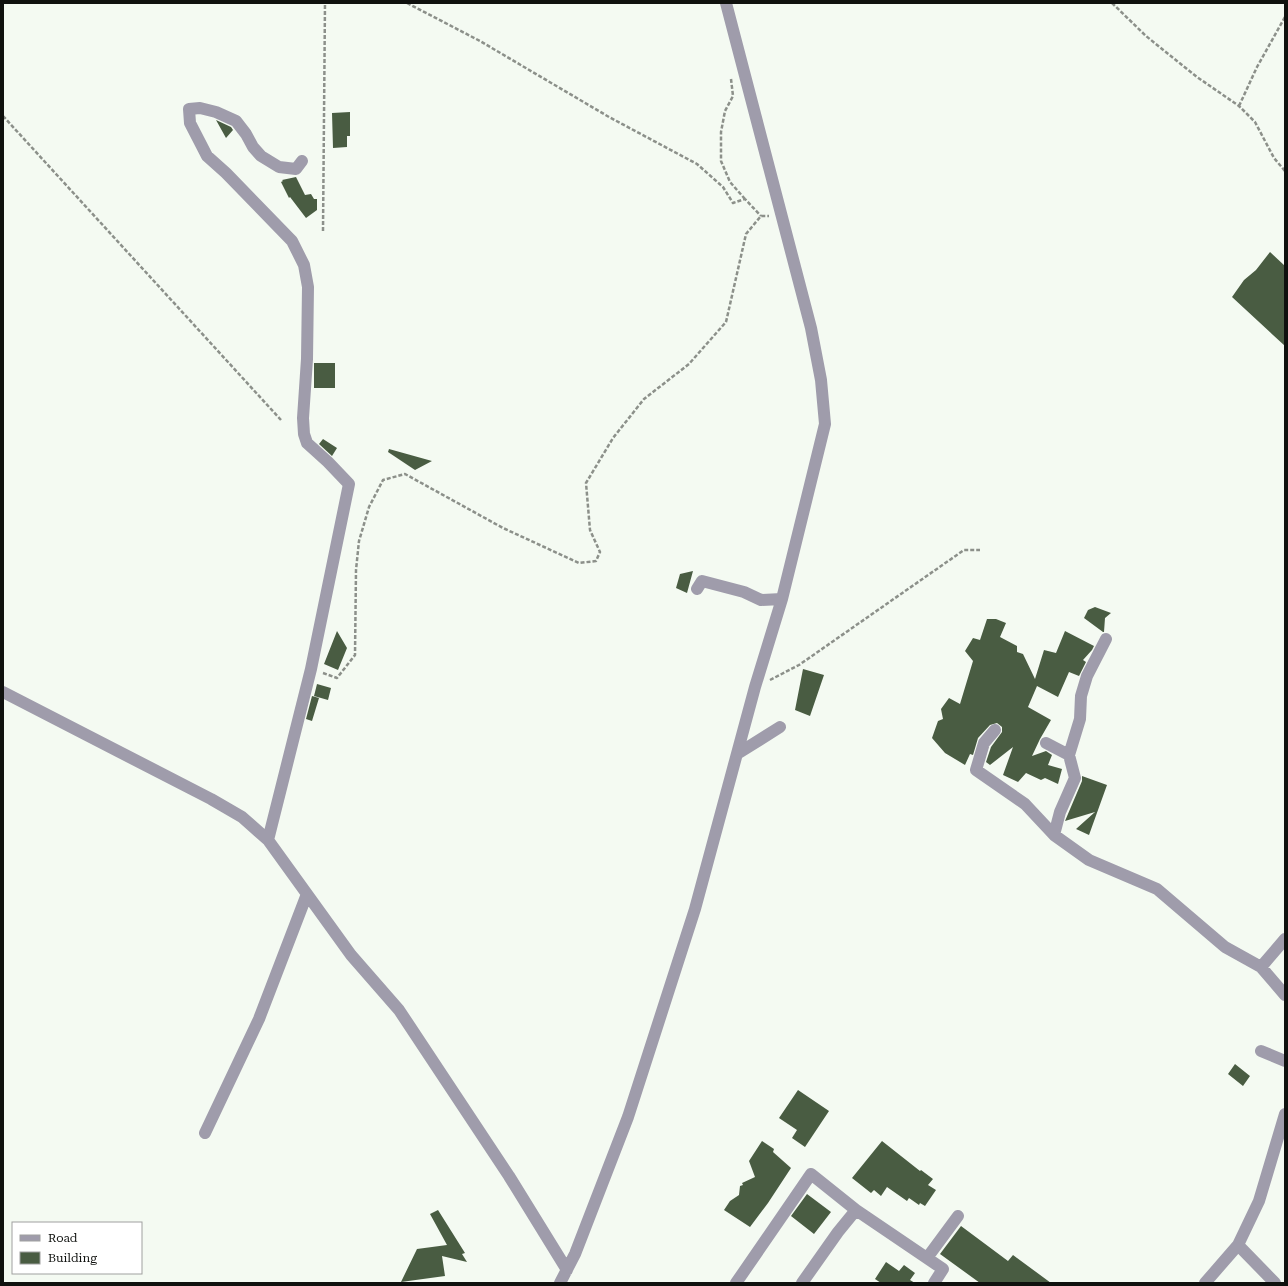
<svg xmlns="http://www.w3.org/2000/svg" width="1288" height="1286" font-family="'Roboto Serif',serif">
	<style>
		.building { fill: #495c42 }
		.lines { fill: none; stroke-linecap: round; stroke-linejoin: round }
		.path { stroke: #8c908a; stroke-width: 2.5; stroke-dasharray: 4 2; stroke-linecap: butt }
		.minor { stroke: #9f9cab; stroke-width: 12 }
	</style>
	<rect width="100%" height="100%" fill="#f4faf2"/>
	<path class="building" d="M 350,112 L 350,136 L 347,136 L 347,147 L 333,148 L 332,113 Z
		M 216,120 L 231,127 L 233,130 L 226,138 Z
		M 296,177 L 305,195 L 311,194 L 314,199 L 317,199 L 317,210 L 306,218 L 290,197 L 289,198 L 281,182 L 283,181 L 282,180 Z
		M 1270,252 L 1285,266 L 1285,346 L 1232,297 L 1244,280 L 1256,270 Z
		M 314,363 L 335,363 L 335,388 L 314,388 Z
		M 323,439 L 337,448 L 332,456 L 319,444 Z
		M 389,449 L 432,461 L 415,470 L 388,452 Z
		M 693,571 L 687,593 L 676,588 L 680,574 Z
		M 1095,607 L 1111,613 L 1105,618 L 1104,632 L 1103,632 L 1084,618 L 1088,610 Z
		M 987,619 L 996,619 L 1006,623 L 1000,637 L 1017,646 L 1017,652 L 1023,654 L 1035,679 L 1044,650 L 1056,653 L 1065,631 L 1094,646 L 1092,650 L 1083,660 L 1086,662 L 1079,676 L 1069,672 L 1058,697 L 1037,686 L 1028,707 L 1051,720 L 1040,739 L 1032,756 L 1046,751 L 1052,755 L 1048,765 L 1062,769 L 1058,784 L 1045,778 L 1041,780 L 1026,773 L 1018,782 L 1003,775 L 1013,747 L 990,765 L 986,762 L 991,747 L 1002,732 L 1002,727 L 997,723 L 990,725 L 978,738 L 973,755 L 970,754 L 965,765 L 945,753 L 932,738 L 938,721 L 943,719 L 941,709 L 949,698 L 960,704 L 973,661 L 965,651 L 973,638 L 980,640 Z
		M 337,631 L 347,648 L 338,670 L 324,664 Z
		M 803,669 L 824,675 L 810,716 L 795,710 Z
		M 317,684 L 331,688 L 328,700 L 314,696 Z
		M 312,696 L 319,698 L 312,721 L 306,719 Z
		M 1082,776 L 1107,785 L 1089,835 L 1076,829 L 1095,812 L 1065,821 L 1082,781 Z
		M 1235,1064 L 1250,1076 L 1243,1086 L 1228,1074 Z
		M 798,1090 L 829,1111 L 805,1147 L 792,1138 L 797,1130 L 779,1118 Z
		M 762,1141 L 774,1149 L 773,1152 L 791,1168 L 768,1203 L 750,1227 L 724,1210 L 730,1201 L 739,1195 L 740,1186 L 743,1185 L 742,1183 L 755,1177 L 749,1161 Z
		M 882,1141 L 920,1171 L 921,1170 L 933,1179 L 928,1185 L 936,1190 L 925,1206 L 920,1203 L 919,1205 L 909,1198 L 907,1201 L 887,1187 L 881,1196 L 874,1190 L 871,1193 L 852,1178 Z
		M 807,1194 L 831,1212 L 814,1234 L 791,1216 Z
		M 438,1210 L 465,1253 L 462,1254 L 467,1262 L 442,1256 L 445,1276 L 401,1282 L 417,1249 L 447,1245 L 430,1214 Z
		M 961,1226 L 1008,1261 L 1013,1255 L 1051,1283 L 980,1283 L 940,1254 Z
		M 886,1262 L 899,1271 L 904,1265 L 915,1273 L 910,1280 L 915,1283 L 881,1283 L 875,1279 Z"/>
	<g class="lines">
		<path class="path" d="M 407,3 L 480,41 L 609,117 L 697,164 L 723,187 L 733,203 L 745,199 L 761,216
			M 1112,3 L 1146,36 L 1197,77 L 1239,106 L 1255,122 L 1274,158 L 1285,171
			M 731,79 L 733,96 L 725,111 L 721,132 L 721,161 L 730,182 L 745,199
			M 1239,106 L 1257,67 L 1285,17
			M 3,116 L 281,420
			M 323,231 L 325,3
			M 323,673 L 337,678 L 355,655 L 356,570 L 359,541 L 369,507 L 383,480 L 405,474 L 503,528 L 579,563 L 596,561 L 600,552 L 590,530 L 586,483 L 613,438 L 644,399 L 689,364 L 726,322 L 746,234 L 761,216 L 769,216
			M 770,680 L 799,665 L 964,550 L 980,550"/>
		<path class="minor" d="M 697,589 L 702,581 L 744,592 L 761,600 L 782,599
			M 3,692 L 211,799 L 242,817 L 268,840 L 351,955 L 399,1010 L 509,1176 L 567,1270
			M 995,730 L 984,743 L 976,770 L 1025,804 L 1054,835 L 1089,860 L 1157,889 L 1225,947 L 1261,967 L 1285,939
			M 1046,743 L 1069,755 L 1075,778 L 1060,812 L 1054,835
			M 737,754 L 780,727
			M 1069,755 L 1080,719 L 1081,696 L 1087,676 L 1106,639
			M 268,840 L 311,669 L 349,484 L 328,462 L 307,443 L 304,434 L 303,418 L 307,359 L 308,287 L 304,265 L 292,241 L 226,173 L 207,156 L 190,123 L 189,109 L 200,108 L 216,112 L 236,121 L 246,134 L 253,147 L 261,156 L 279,167 L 296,169 L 302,161
			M 1261,967 L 1285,995
			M 1261,1051 L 1285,1061
			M 205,1133 L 259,1019 L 307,894
			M 1238,1245 L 1275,1283
			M 927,1258 L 958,1216
			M 560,1283 L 575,1254 L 628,1117 L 695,909 L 755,687 L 782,599 L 825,424 L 821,380 L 811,328 L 726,3
			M 736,1283 L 811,1174 L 856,1210
			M 802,1283 L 838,1232 L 856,1210 L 943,1269 L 934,1283
			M 1205,1283 L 1238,1245 L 1259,1201 L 1285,1114"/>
	</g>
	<rect width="1288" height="1286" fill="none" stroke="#0f110e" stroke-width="8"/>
	<rect x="12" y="1222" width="130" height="52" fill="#ffffff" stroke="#9fa09f"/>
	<rect x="20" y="1235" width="20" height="6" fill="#9f9cab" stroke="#9fa09f"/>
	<text x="48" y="1242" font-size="12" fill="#0f110e">Road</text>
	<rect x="20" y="1252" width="20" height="12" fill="#495c42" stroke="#9fa09f"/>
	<text x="48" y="1262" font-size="12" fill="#0f110e">Building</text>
</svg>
